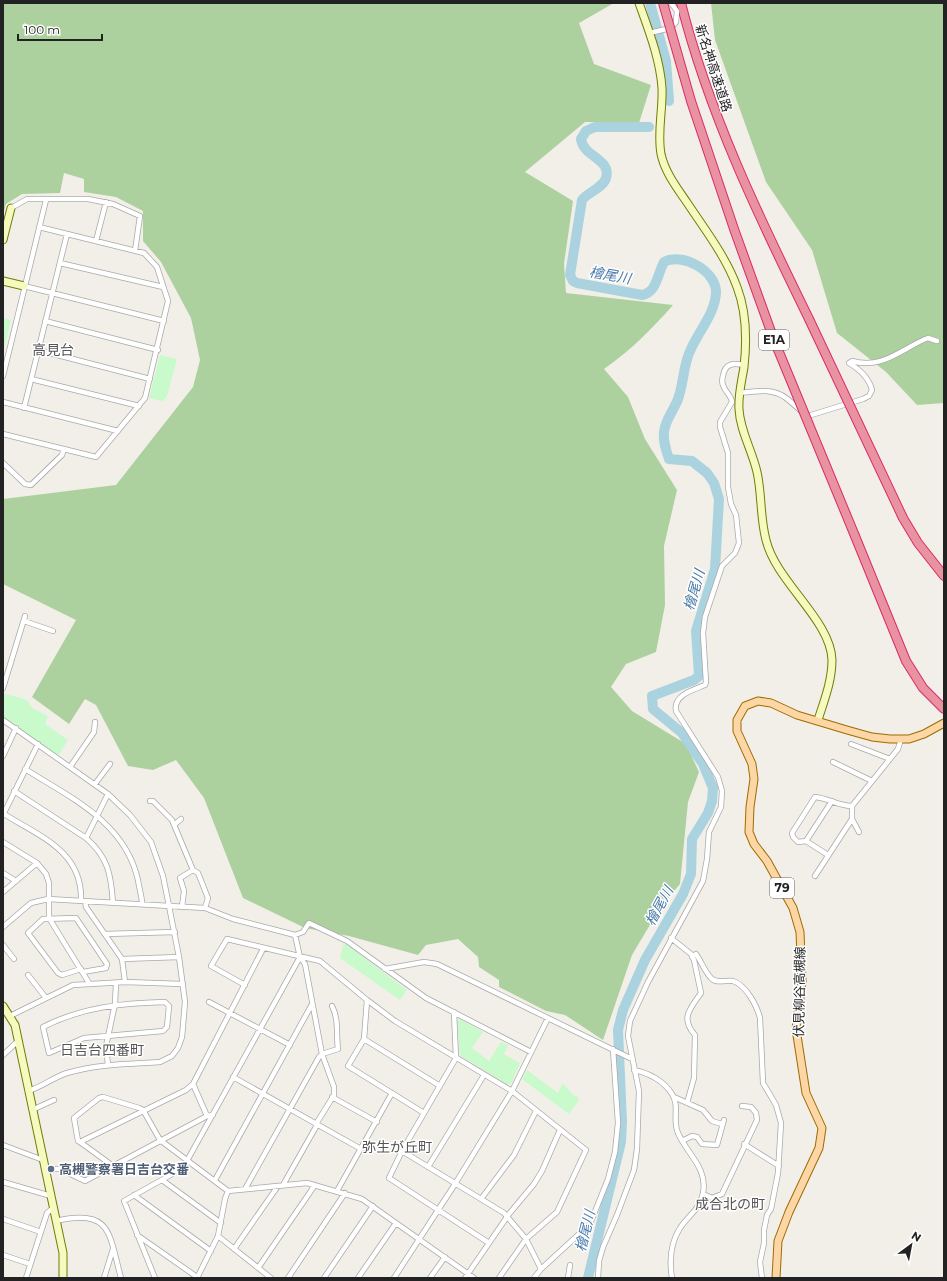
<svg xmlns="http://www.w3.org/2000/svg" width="947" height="1281" font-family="Montserrat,'Noto Sans JP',sans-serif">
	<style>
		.forest { fill: #add19e }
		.park { fill: #c8facc }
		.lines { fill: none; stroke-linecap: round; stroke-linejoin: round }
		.river { stroke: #aad3df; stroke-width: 10 }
		.street-casing { stroke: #a9a9a9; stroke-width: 6 }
		.secondary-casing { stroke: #707d05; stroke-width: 9 }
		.primary-casing { stroke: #a06b00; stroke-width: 9 }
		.highway-casing { stroke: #dc2a67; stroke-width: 10 }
		.street { stroke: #fff; stroke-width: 4.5 }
		.secondary { stroke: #f7fabf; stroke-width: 7 }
		.primary { stroke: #fcd6a4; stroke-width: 7 }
		.highway { stroke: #e892a2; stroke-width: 8 }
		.highway-bridge-casing { stroke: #dc2a67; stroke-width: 10; stroke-linecap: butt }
		.highway-bridge { stroke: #e892a2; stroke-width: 8 }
		.service-dot { fill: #5c6f8a; stroke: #fff; stroke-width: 1.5 }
		.labels { text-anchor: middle; stroke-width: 3; stroke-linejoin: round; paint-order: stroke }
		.shield { fill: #fff; stroke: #646464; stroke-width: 1 }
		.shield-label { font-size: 12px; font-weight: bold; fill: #222 }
		.street-label { font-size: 13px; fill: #222; stroke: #fff }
		.service-label { font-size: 13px; font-weight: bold; fill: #4e5e75; stroke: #fff; text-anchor: start }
		.water-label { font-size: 14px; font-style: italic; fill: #4a7aab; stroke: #fff }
		.neighbourhood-label { font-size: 14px; fill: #555; stroke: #fff }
	</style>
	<rect width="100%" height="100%" fill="#f2efe9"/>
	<path class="forest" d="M 3,3 L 614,3 L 579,23 L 594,64 L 651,85 L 639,123 L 585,122 L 525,172 L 573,201 L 564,264 L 566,293 L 673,305 C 652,329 630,351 604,369 L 628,397 L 645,439 L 677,490 L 664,546 L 665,605 L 656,652 L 626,664 L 611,687 L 632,711 L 686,744 L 699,772 L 688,802 L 680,884 L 660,908 L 632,955 L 603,1040 L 565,1015 L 546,1011 L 499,987 L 499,980 L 479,967 L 478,957 L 458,939 L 426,945 L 418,955 L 349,936 L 305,928 L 243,898 L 204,798 L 176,760 L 153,770 L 128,766 L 96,705 L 85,699 L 69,724 L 32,697 L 76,620 L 3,584 L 3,499 L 116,485 L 193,387 L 200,360 L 191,318 L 161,262 L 143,241 L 143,211 L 116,197 L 84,192 L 84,179 L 64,173 L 60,193 L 22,194 L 6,204 L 3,215 Z
		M 711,3 L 944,3 L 944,403 L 917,405 L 886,372 L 837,333 L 812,250 L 766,182 L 715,40 Z"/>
	<path class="park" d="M 3,318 L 11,320 L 3,353 Z
		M 160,355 L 177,359 L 167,396 L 163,401 L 149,398 Z
		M 3,693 L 27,700 L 32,708 L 48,716 L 45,724 L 68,740 L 58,756 L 3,717 Z
		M 346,944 L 407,990 L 400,1000 L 340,958 L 343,945 Z
		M 460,1019 L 483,1032 L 472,1048 L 489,1061 L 501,1042 L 508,1045 L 504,1054 L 520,1063 L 511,1084 L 507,1084 L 462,1057 L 460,1055 L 457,1021 Z
		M 527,1070 L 558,1093 L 562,1084 C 569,1087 569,1094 578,1097 L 579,1100 L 569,1114 L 522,1079 Z"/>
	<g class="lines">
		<path class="river" d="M 650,3 L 666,61 L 669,101
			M 588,1278 L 621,1142 L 622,1122 L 618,1030 L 623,1010 L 645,960 L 683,894 L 691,874 L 692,839 L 708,813 L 712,801 L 713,788 L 703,764 L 682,733 L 653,709 L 652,696 L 694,680 L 699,676 L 696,631 L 715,569 L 719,499 L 714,483 L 707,473 L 692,461 L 669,459 C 666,450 663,442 664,432 C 665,420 674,410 678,399 C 684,383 683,364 691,349 C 699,331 715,313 716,293 C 717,271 682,252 664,262 C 657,275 657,292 642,295 L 577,283 L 573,281 L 570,275 L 582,200 C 588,192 603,188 606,178 C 612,159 583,157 581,139 L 586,131 L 595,127 L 649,127"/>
		<g class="street-casing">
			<path id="street" d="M 649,33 L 671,28 L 676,22 L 677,11 L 671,3
				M 11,208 L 27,199 L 88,199 L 113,204 L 140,216 L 135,251
				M 96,241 L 106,202
				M 60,263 L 163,287
				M 24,286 L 164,321
				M 45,321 L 158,350
				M 38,350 L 150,379
				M 3,376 L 46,200
				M 31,379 L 139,406
				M 740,393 C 756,391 773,388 786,398 C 794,404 800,411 808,416 L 863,399 L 869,396 L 872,390 C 869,378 859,369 849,363 L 852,361 C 883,370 902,348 928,338 L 937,341
				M 3,402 L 118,431
				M 24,408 L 67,234
				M 3,434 L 96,457 L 145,398 L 168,301 L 157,267 L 144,253 L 39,227
				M 3,463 L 25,484 L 31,485 L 62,455 L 64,449
				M 24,621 L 53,631
				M 3,688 L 25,616
				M 3,720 L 108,794 L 130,815 L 151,842 L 163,876 L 169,906 L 179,957 L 185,1002 L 182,1037 L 178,1048 L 172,1056 L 160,1062 C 129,1064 98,1064 67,1073 C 54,1077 42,1087 28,1091
				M 851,744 L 890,759
				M 3,756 L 16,728
				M 833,762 L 872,781
				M 70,767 L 94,732 L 95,722
				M 25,769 C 71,798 125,822 138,880 C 139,888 142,896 142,904
				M 95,784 L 110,764
				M 14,791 L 86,838 C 108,857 111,874 113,903
				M 150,801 L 153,801 L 172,820 L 193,870 L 198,873 L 208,898 L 205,908
				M 4,814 C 39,836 83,851 81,901
				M 3,815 L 38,744
				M 174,825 L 181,819
				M 859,832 L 852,819 L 852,806 L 898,749 L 901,739
				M 86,838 L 108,794
				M 806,841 L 832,801
				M 3,842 L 37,863 L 46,874 L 49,883 L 49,918 L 89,983
				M 828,855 L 806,841 L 798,842 L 793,837 L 792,833 L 815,797 C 828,798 838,806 852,806
				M 3,873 L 16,881
				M 815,876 L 852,819
				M 3,892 L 37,863
				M 85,901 L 86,907 L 122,959 L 125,982
				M 182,907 L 184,891 L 180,878 L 193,870
				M 3,927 L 31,903 L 48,899 L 205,908 L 233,919 L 295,935 L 300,957 L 305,964 L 322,1054 L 334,1087 L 334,1095 L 316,1124
				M 105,934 L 175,932
				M 295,935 L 303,932 L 309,923 L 347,941 L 426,998 L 531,1052
				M 671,938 L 691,954 L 694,960 L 701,993 C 690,1009 680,1018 695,1035 L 694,1078 L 687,1103
				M 3,945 L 14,959
				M 692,957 L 696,954 C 701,961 705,972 711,978 C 716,984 726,980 733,981 C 746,985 757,1006 760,1018 L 763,1083 L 776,1105 L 781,1123 L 778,1173 L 771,1209 L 767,1215 L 764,1230 L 764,1243 L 760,1262 L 762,1278
				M 122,959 L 179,957
				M 81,969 L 62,975 L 58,973 L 28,933 L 43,919 L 76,918 L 107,964 L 106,968 L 83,972
				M 385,969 L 424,962 L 437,964 L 632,1059
				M 28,975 L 46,998
				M 245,985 L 211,966 L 227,939 L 320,961 L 367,1000 L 395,1021 L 512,1091 L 586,1150 L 557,1212 L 526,1239 L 499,1278
				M 367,1000 L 364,1039 L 348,1066 L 424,1113
				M 165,1002 L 169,1006 L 167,1027 L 163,1031 L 84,1038 L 49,1053 L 43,1027 C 82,1007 123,1003 165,1002 Z
				M 209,1002 L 290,1045
				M 454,1012 L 456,1058 L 402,1151 L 389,1178 L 489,1243
				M 10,1016 L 73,985 L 125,982 L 183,984
				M 364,1039 L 440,1086
				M 3,1055 L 17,1042
				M 108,1065 L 106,1046 L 115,1004 L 116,983
				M 634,1070 C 649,1073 664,1081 672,1094 C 680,1106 672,1120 678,1133 C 687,1154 708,1168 703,1193 C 700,1209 689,1215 680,1228 C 670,1244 669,1260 672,1278
				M 233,1077 L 361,1149
				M 193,1084 L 207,1116
				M 332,1097 L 377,1122
				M 674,1097 L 703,1110 L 712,1121 L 722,1124
				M 32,1110 L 54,1100
				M 682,1141 L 692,1136 L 697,1137 L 702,1144 L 717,1145 L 724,1120
				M 80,1142 L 78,1141 L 74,1118 L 99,1098 L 103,1097 L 139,1108 L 143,1110 L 160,1140 L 228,1191 L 307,1183 L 362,1199 L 474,1278
				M 744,1144 L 779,1166
				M 3,1145 L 43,1160
				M 402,1151 L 504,1213 L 526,1239 L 541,1269 L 534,1278
				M 113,1166 L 80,1142 L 186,1090 L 193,1084 L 263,949
				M 428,1167 L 484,1075
				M 45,1169 L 60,1169 L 85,1181 L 207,1116 L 213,1115
				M 162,1180 L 221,1223
				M 215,1180 L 311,1006
				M 3,1182 L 51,1196
				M 283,1185 L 317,1125
				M 245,1189 L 319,1057 L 322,1054 L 338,1049 C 336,1034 339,1019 332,1006
				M 337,1191 L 392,1093
				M 703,1194 L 712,1198 L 722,1194 L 757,1120 L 756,1113 L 751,1107 L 742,1106
				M 134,1195 L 211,1251
				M 481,1199 L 514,1155 L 536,1111
				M 3,1219 L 41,1232
				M 56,1221 C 112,1208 109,1234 121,1278
				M 137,1235 L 197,1277
				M 218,1236 L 271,1278
				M 234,1249 L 278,1186
				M 3,1255 L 30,1264
				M 258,1268 L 315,1185
				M 541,1269 L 590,1224 L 608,1179 L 615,1152 L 618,1123 L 613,1049
				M 26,1278 L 47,1213 L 53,1208
				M 104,1278 L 113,1249
				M 155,1278 L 124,1201 L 183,1168 L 300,957
				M 197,1278 L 218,1236 L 225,1199 L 228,1191
				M 288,1278 L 345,1193
				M 324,1278 L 373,1206
				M 358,1278 L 396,1223
				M 394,1278 L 455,1184 L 512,1091 L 548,1018
				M 430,1278 L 445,1257
				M 465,1278 L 509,1214 L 534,1184 L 542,1171 L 560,1130
				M 568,1278 L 570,1265
				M 598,1278 L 599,1261 L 603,1247 L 617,1215 L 634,1170 L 637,1149 L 639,1091 L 628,1036 L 630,1021 L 648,982 L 703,881 L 707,859 L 709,832 L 721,807 L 722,791 L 718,777 L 676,711 C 673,695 693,690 705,685 L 706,682 L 703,633 L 705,617 L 722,566 L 735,553 L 739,543 L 736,515 L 731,504 L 728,487 L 728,453 L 720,427 L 720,422 L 732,402 C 731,395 725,392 723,385 C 722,383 722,378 723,376 C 725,363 733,363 744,365"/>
		</g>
		<g class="secondary-casing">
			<path id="secondary" d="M 639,3 C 649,31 660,59 662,88 C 663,110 657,132 661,154 C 665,173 678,189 688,204 C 706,231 726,257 737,287 C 747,313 747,340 744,367 C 742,380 738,395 739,409 C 740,431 752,450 757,472 C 762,494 760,518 766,540 C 776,582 831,620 832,660 C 832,681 824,701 818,720
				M 3,240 L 11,208
				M 3,281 L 24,286
				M 3,1006 L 15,1025 L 63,1253 L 63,1278"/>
		</g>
		<g class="primary-casing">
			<path id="primary" d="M 776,1278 L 778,1241 L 789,1212 L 819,1148 L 822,1128 L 806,1093 L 796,1029 L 802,982 L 800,932 L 793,908 L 767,861 L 754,844 L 749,832 L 750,807 L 754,779 L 752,764 L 737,731 L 737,720 L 745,706 L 758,701 L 771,703 L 797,715 L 847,730 L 872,737 L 890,739 L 909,739 L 924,734 L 944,723"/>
		</g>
		<g class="highway-casing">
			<path id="highway" d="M 681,3 C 709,114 759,217 809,319
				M 903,518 L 918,543 L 944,576
				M 855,536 L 906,661 L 923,688 L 944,709"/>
		</g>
		<use href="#street" class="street"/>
		<use href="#secondary" class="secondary"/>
		<use href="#primary" class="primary"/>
		<use href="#highway" class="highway"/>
		<g class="highway-bridge-casing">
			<path id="highway-bridge" d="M 663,3 L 691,101 L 734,229 L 774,340 L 855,536
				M 809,319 L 903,518"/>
		</g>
		<use href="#highway-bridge" class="highway-bridge"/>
	</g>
	<circle class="service-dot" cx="51" cy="1169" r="4"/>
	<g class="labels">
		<g class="shield">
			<rect x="759" y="330" width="30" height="20" rx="3"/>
			<rect x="770" y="878" width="24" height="20" rx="3"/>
		</g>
		<g class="shield-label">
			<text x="774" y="344">E1A</text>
			<text x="782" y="892">79</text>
		</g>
		<g class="street-label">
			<text transform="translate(714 68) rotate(72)" y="5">新名神高速道路</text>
			<text transform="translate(799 992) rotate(-89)" y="5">伏見柳谷高槻線</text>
		</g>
		<g class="service-label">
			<text x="59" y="1174">高槻警察署日吉台交番</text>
		</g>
		<g class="water-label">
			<text transform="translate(610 275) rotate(10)" y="5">檜尾川</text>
			<text transform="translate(694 590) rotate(-74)" y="5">檜尾川</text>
			<text transform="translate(659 906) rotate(-61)" y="5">檜尾川</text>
			<text transform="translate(585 1231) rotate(-76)" y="5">檜尾川</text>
		</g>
		<g class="neighbourhood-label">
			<text x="53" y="355">高見台</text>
			<text x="102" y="1055">日吉台四番町</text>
			<text x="397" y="1152">弥生が丘町</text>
			<text x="730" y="1209">成合北の町</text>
		</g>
	</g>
	<rect width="947" height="1281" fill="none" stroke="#222222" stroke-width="8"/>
	<g transform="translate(911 1245) rotate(32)" stroke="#ffffff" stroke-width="3" paint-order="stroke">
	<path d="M0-3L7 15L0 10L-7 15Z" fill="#222222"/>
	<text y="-6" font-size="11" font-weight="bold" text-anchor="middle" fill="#222222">N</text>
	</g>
	<path d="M18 34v6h84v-6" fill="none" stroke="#222222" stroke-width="2"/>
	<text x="24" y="34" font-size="12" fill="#222222" stroke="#ffffff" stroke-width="3" paint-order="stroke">100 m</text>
</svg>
